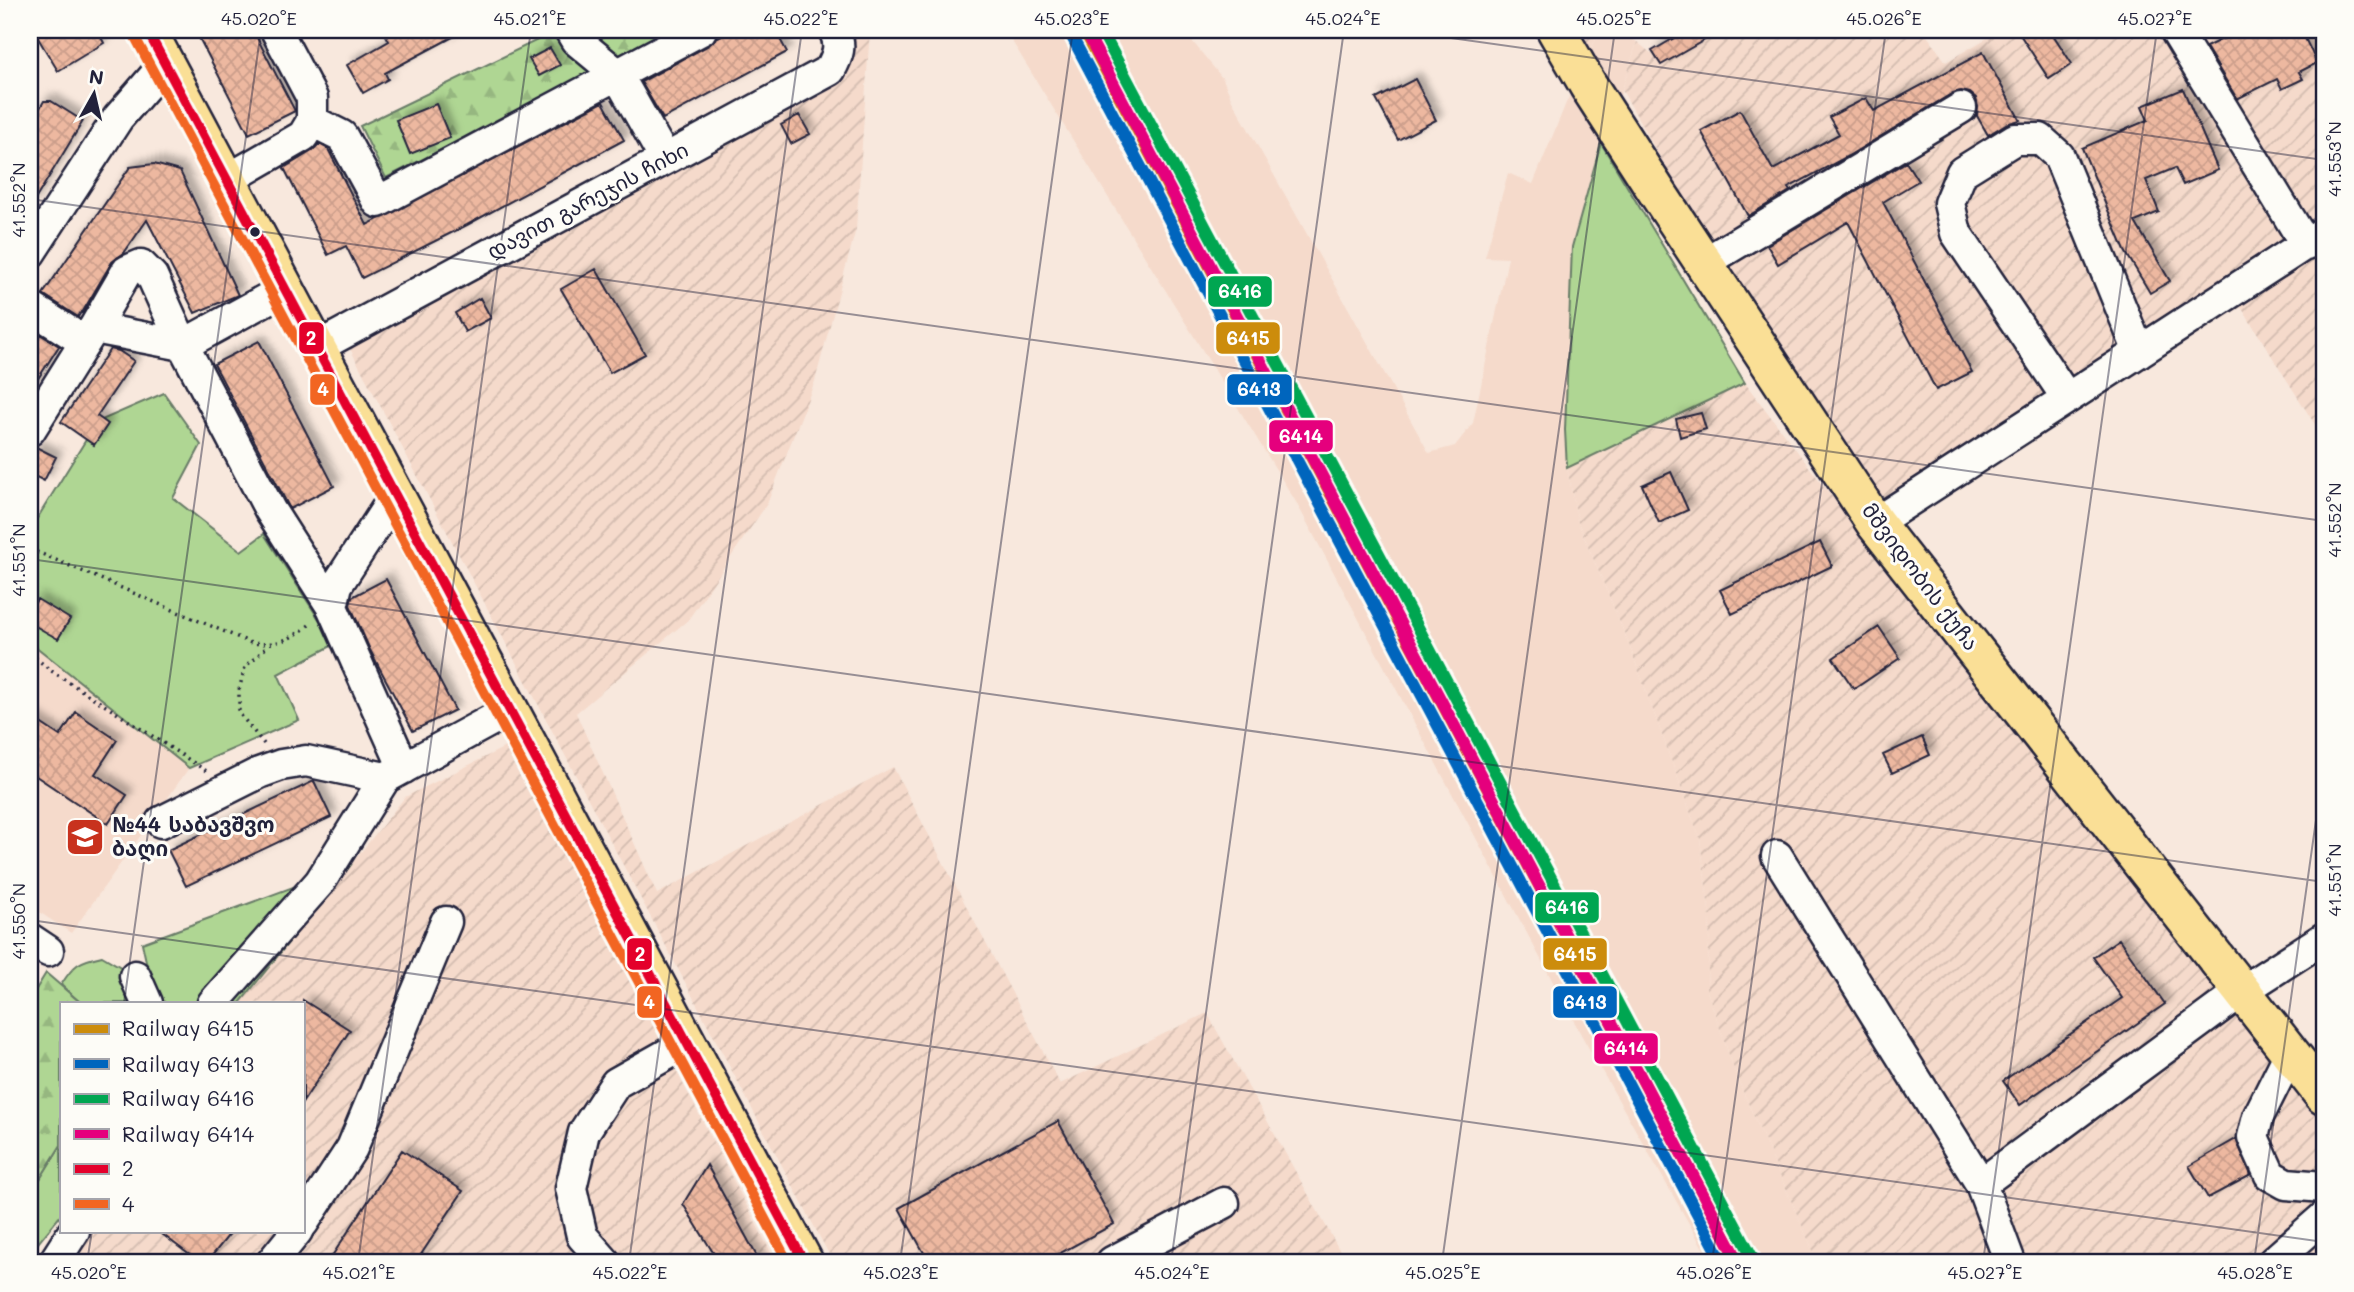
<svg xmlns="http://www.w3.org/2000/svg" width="2354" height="1292" font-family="Mali,'Noto Sans Georgian',sans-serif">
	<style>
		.built { fill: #f5dacb }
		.industrial { fill: url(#industrial-furrows) }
		.green { fill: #afd693; stroke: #687c67; stroke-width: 2 }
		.forest { fill: url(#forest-firs); stroke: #687c67; stroke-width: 2 }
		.building { fill: url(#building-cross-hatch); stroke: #22223b; stroke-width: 2; filter: url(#shadow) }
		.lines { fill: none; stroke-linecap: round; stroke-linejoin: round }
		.minor-casing { stroke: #22223b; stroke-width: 35 }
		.major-casing { stroke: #22223b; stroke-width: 42 }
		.path { stroke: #22223b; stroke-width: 3.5; stroke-dasharray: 2 5; stroke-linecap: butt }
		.minor { stroke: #fdfcf7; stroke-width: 30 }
		.major { stroke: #fadf96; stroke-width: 37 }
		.bus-1-casing { stroke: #fdfcf7; stroke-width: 16 }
		.bus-2-casing { stroke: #fdfcf7; stroke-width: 16 }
		.bus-1 { stroke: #e4002b; stroke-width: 10 }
		.bus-2 { stroke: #f26522; stroke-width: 10 }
		.rail-1-casing { stroke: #fdfcf7; stroke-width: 18 }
		.rail-2-casing { stroke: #fdfcf7; stroke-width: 18 }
		.rail-3-casing { stroke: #fdfcf7; stroke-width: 18 }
		.rail-4-casing { stroke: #fdfcf7; stroke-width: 18 }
		.rail-1 { stroke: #cc8c0c; stroke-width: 12 }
		.rail-2 { stroke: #0065bd; stroke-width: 12 }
		.rail-3 { stroke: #00a651; stroke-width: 12 }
		.rail-4 { stroke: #e5007d; stroke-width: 12 }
		.ticks { fill: none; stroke: #22223b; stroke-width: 2; stroke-opacity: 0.45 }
		.bus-dot { fill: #22223b; stroke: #fdfcf7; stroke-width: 2.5 }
		.labels { text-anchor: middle; stroke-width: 6; stroke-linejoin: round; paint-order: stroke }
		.street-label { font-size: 21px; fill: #22223b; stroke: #fdfcf7 }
		.poi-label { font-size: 21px; font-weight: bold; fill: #22223b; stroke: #fdfcf7; text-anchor: start }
		.line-badge { stroke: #fdfcf7; stroke-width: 2.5 }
		.badge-label { font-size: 19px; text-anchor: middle; font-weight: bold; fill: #fff }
		.neatline { fill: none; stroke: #22223b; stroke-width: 2.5 }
		.ticks-label { font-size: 18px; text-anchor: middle; fill: #22223b }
	</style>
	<defs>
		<pattern id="industrial-furrows" width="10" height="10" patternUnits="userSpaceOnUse" patternTransform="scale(1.75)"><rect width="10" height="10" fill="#f5dacb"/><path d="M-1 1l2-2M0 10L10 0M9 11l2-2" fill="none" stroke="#d2bbaf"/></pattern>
		<pattern id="forest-firs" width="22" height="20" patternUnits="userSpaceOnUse" patternTransform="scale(1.75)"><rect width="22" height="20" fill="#afd693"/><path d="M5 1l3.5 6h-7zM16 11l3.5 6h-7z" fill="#96b780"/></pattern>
		<pattern id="building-cross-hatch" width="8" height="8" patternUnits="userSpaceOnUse" patternTransform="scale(1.75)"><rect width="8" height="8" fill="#edb8a0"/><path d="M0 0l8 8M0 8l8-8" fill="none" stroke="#cb9e8b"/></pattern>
		<filter id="shadow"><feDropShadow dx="6" dy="-6" stdDeviation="3.5" flood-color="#0004"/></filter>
	</defs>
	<rect width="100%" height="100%" fill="#f8e8dd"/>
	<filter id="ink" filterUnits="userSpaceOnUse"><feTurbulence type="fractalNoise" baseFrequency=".0143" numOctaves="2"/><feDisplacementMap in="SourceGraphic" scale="14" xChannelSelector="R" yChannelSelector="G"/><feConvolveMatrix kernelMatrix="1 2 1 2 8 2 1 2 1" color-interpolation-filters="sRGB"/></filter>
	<g filter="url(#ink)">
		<path class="built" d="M 1005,30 L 1183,30 L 1223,79 L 1231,98 L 1429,453 L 1455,446 L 1473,423 L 1508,258 L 1485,257 L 1508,173 L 1533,184 L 1566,103 L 1600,30 L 1618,30 L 1637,42 L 1622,90 L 1601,143 L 1572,247 L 1565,430 L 1567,468 L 1578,522 L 1628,642 L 1700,839 L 1710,918 L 1707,991 L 1737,1078 L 1818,1262 L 1711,1262 L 1583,1038 L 1296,502 Z
			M 30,642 L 189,768 L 71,933 L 30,906 Z"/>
		<path class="industrial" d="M 841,30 L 870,30 L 856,229 L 815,381 L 767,504 L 688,620 L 576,713 L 657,894 L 893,767 L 1060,1084 L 1207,1013 L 1346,1262 L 833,1262 L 347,343 L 836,80 Z
			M 1571,30 L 1600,30 L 1587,57 Z
			M 1709,30 L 1923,30 L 1946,62 L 2001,30 L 2324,30 L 2324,439 L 2241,307 L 1892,528 L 1706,239 L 1622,90 L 1637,42 L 1661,61 Z
			M 1745,383 L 1981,691 L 2324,1126 L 2324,1262 L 1818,1262 L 1737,1078 L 1707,991 L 1710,918 L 1700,839 L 1628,642 L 1578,522 L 1567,468 Z
			M 507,746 L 776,1262 L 73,1262 L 92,1231 L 303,1231 L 303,1003 L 240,1003 L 405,797 Z"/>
		<path class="green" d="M 1601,143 L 1745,383 L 1567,468 L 1565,430 L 1572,247 Z
			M 164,393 L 201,445 L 173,498 L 241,551 L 264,534 L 335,644 L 278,674 L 299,720 L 189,768 L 30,642 L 30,530 L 97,422 Z
			M 350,866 L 240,1003 L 155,1003 L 142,943 Z
			M 102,956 L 124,969 L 136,1003 L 81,1003 L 61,985 C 74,964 79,961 102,956 Z
			M 61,1145 L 61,1215 L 30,1253 L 30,1195 Z"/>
		<path class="forest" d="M 546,30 L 676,30 L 386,178 L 360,126 L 548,35 Z
			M 46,973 L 81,1003 L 61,1003 L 61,1145 L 30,1195 L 30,999 Z"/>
		<path class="building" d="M 33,30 L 97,30 L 104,43 L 58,71 Z
			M 195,30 L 253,30 L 295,111 L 249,134 Z
			M 383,30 L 466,30 L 385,73 L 388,79 L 363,93 L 347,65 L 389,41 Z
			M 731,30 L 775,30 L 787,52 L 663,119 L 641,82 L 709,45 L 716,38 Z
			M 1688,30 L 1722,30 L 1661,65 L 1652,51 Z
			M 2017,30 L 2050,30 L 2072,64 L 2049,79 Z
			M 2241,30 L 2301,30 L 2317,63 L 2299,72 L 2303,79 L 2282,89 L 2277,79 L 2237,99 L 2206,47 Z
			M 550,48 L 560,65 L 539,76 L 529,59 Z
			M 1983,52 L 2020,120 L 2006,124 L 1988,135 L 1977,116 L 1978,107 L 1976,98 L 1970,93 L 1961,91 L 1953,93 L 1848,156 L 1788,188 L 1790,191 L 1748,216 L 1701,131 L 1740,110 L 1773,170 L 1839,134 L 1829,117 L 1866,98 L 1874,111 Z
			M 1415,79 L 1436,120 L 1398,140 L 1376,99 Z
			M 2183,89 L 2218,170 L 2183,185 L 2175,168 L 2146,180 L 2159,212 L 2135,222 L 2170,281 L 2150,293 L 2125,251 L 2082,148 L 2148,120 L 2142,106 Z
			M 44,101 L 51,101 L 83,121 L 30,208 L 30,125 Z
			M 603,102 L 624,140 L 467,225 L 362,278 L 346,246 L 328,255 L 284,168 L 312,151 L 319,144 L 328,149 L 367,225 Z
			M 436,104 L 450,138 L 410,154 L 396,120 Z
			M 799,115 L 810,134 L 791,144 L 781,125 Z
			M 1906,162 L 1918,181 L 1883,202 L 1972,372 L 1936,390 L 1848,222 L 1778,264 L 1767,245 Z
			M 154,164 L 180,171 L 238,295 L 195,313 L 147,220 L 124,253 L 112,262 L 82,313 L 81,312 L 78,317 L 43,294 L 130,167 Z
			M 596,269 L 645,354 L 610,373 L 561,289 Z
			M 480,298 L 491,318 L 465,332 L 455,313 Z
			M 30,328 L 59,346 L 30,391 Z
			M 259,341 L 334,486 L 290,509 L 214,364 Z
			M 110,349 L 119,351 L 134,361 L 97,416 L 108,424 L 94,445 L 61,422 Z
			M 1701,413 L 1706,429 L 1680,437 L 1676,419 Z
			M 36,447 L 56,457 L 44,481 L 30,474 L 30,460 Z
			M 1671,472 L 1688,510 L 1659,523 L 1642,485 Z
			M 1820,542 L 1832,566 L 1732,614 L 1720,590 Z
			M 386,579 L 455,710 L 413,731 L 370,650 L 350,605 L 352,597 Z
			M 37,599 L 70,619 L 58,639 L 30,623 L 30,612 Z
			M 1879,627 L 1900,658 L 1854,689 L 1833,658 Z
			M 76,712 L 117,740 L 95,774 L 127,795 L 108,824 L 30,772 L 30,716 L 60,736 Z
			M 1922,737 L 1930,755 L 1892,773 L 1883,755 Z
			M 314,781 L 331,817 L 186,886 L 168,850 Z
			M 2119,939 L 2165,1004 L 2020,1105 L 2003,1081 L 2122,998 L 2093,957 Z
			M 303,1000 L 350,1030 L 303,1102 Z
			M 1058,1121 L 1114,1224 L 1044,1262 L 929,1262 L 899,1208 Z
			M 2236,1139 L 2251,1175 L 2208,1198 L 2189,1166 Z
			M 402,1150 L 463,1191 L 416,1262 L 328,1262 Z
			M 707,1165 L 760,1262 L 719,1262 L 683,1204 Z
			M 158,1231 L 232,1231 L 207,1262 L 199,1262 Z"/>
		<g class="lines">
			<g class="minor-casing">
				<path id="minor" d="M 570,30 L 576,40 L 617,74 L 665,159
					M 2175,30 L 2306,245
					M 312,121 L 342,136 L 378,202 L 701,30
					M 227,180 L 303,136 L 312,121 L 312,98 L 276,30
					M 30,253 L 118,118 L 165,64
					M 1704,263 L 1961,108
					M 30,307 L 85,342
					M 94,328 L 183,345 L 270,510 L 332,607
					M 316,348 L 830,70 C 838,56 842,45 834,30
					M 2067,398 L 1956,233 L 1949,203 L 1962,172 L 2015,139 L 2040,139 L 2059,156 L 2139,352
					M 30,430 L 94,328 L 127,271 L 141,265 L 152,276 L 183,345 L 285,289
					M 395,496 L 337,585 L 332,607 L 404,768
					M 1875,523 L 2324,232
					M 161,822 L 259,773 L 281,765 L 306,761 L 385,778
					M 1777,856 L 1981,1184
					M 30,939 L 48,951
					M 135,976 L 147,1003
					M 213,1003 L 320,882 L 385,778 L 510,710
					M 2290,1053 L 2258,1117 L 2253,1137 L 2270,1175 L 2286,1184 L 2324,1187
					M 303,1223 L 352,1148 L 446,922
					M 54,1262 L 74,1231
					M 272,1262 L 297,1231
					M 605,1262 L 582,1236 L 571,1188 L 584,1132 L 616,1083 L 687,1043
					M 1112,1262 L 1224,1203
					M 2010,1262 L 1981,1184 L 2242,991 L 2324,938
					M 2273,1262 L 2324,1217"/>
			</g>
			<g class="major-casing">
				<path id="major" d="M 147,30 L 804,1262
					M 1556,30 L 1588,85 L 1657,192 L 1875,523 L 2324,1096"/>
			</g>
			<path class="path" d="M 30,549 L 251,643 C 279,646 292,639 313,622
				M 30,566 L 37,553
				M 30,653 L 50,670 L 208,772
				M 264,744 L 239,713 L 239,690 L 245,667 L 268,646"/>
			<use href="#minor" class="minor"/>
			<use href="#major" class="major"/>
			<g class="bus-1-casing">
				<path id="bus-1" d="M 147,30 L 804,1262"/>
			</g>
			<g class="bus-2-casing">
				<path id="bus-2" d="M 135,37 L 788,1262"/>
			</g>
			<use href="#bus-1" class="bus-1"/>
			<use href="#bus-2" class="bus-2"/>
			<g class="rail-1-casing">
				<path id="rail-1" d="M 1084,30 L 1739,1262"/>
			</g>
			<g class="rail-2-casing">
				<path id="rail-2" d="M 1072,37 L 1723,1262"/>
			</g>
			<g class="rail-3-casing">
				<path id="rail-3" d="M 1101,30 L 1755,1262"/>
			</g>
			<g class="rail-4-casing">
				<path id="rail-4" d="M 1089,37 L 1739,1262"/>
			</g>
			<use href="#rail-1" class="rail-1"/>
			<use href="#rail-2" class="rail-2"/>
			<use href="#rail-3" class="rail-3"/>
			<use href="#rail-4" class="rail-4"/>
		</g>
	</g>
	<path class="ticks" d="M 1394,30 L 2324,160M 30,199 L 2324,521M 30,559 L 2324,882M 30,920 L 2324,1242M 124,1003 L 261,30M 87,1262 L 92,1231M 358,1262 L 531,30M 629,1262 L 802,30M 900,1262 L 1073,30M 1171,1262 L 1344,30M 1442,1262 L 1615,30M 1712,1262 L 1886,30M 1983,1262 L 2157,30M 2254,1262 L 2324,763"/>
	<defs>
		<g id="school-square" transform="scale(2.0125)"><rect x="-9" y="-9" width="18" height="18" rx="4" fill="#c8321e" stroke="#fdfcf7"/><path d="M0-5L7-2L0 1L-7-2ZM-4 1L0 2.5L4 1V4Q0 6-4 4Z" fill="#fff"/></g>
	</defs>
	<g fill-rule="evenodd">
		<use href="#school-square" x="85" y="837"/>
	</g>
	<circle class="bus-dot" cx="255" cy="232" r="6"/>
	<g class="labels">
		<g class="street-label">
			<text transform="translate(588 201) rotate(-28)" y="7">დავით გარეჯის ჩიხი</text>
			<text transform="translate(1920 577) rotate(53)" y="7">მშვიდობის ქუჩა</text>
		</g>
		<g class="poi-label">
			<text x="112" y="832">№44 საბავშვო<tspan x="112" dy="24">ბაღი</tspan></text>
		</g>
	</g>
	<g class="line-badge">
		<rect x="1207" y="275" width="66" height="33" rx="7" fill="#00a651"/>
		<rect x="298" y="321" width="27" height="34" rx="7" fill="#e4002b"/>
		<rect x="1215" y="321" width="66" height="34" rx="7" fill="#cc8c0c"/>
		<rect x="309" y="373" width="27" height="33" rx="7" fill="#f26522"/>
		<rect x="1226" y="373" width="67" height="33" rx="7" fill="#0065bd"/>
		<rect x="1268" y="419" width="66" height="34" rx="7" fill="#e5007d"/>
		<rect x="1534" y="891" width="66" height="33" rx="7" fill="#00a651"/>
		<rect x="626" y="937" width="27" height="34" rx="7" fill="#e4002b"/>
		<rect x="1542" y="937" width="66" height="34" rx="7" fill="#cc8c0c"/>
		<rect x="636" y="985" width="27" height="34" rx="7" fill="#f26522"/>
		<rect x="1552" y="985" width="66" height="34" rx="7" fill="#0065bd"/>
		<rect x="1593" y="1032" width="66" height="33" rx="7" fill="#e5007d"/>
	</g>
	<g class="badge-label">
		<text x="1240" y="298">6416</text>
		<text x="311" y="345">2</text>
		<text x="1248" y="345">6415</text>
		<text x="323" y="396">4</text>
		<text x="1259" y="396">6413</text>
		<text x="1301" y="443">6414</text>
		<text x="1567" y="914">6416</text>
		<text x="640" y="961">2</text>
		<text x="1575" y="961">6415</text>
		<text x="649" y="1009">4</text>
		<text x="1585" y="1009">6413</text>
		<text x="1626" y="1055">6414</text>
	</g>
	<rect width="2354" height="1292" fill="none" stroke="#fdfcf7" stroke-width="77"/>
	<rect x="60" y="1002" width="245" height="231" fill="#fdfcf7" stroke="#a5a5ac" stroke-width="2"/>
	<rect x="74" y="1024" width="35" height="10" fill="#cc8c0c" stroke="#a5a5ac" stroke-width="2"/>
	<text x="122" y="1036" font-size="21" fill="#22223b">Railway 6415</text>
	<rect x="74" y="1059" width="35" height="10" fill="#0065bd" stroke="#a5a5ac" stroke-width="2"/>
	<text x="122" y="1072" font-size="21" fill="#22223b">Railway 6413</text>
	<rect x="74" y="1094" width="35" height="10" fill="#00a651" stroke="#a5a5ac" stroke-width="2"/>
	<text x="122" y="1106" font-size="21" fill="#22223b">Railway 6416</text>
	<rect x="74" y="1129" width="35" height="10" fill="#e5007d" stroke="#a5a5ac" stroke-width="2"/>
	<text x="122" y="1142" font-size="21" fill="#22223b">Railway 6414</text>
	<rect x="74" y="1164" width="35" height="10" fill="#e4002b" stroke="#a5a5ac" stroke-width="2"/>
	<text x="122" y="1176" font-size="21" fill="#22223b">2</text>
	<rect x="74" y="1199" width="35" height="10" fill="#f26522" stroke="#a5a5ac" stroke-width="2"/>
	<text x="122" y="1212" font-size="21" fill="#22223b">4</text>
	<g transform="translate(94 94) rotate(8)" stroke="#fdfcf7" stroke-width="5" paint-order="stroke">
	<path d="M0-5L12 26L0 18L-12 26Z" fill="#22223b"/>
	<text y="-10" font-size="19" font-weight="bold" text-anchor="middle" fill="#22223b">N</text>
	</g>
	<rect x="38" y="38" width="2278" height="1216" class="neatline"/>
	<g class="ticks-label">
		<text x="259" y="25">45.020°E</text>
		<text x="530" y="25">45.021°E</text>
		<text x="801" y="25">45.022°E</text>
		<text x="1072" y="25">45.023°E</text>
		<text x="1343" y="25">45.024°E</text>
		<text x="1614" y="25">45.025°E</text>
		<text x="1884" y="25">45.026°E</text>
		<text x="2155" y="25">45.027°E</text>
		<text transform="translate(2335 159) rotate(-90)" y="6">41.553°N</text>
		<text transform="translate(19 200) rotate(-90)" y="6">41.552°N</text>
		<text transform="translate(2335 520) rotate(-90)" y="6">41.552°N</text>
		<text transform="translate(19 560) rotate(-90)" y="6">41.551°N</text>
		<text transform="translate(2335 880) rotate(-90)" y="6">41.551°N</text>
		<text transform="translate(19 921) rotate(-90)" y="6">41.550°N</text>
		<text x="89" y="1279">45.020°E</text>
		<text x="359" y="1279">45.021°E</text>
		<text x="630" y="1279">45.022°E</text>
		<text x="901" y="1279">45.023°E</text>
		<text x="1172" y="1279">45.024°E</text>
		<text x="1443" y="1279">45.025°E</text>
		<text x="1714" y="1279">45.026°E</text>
		<text x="1985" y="1279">45.027°E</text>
		<text x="2255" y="1279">45.028°E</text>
	</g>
</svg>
